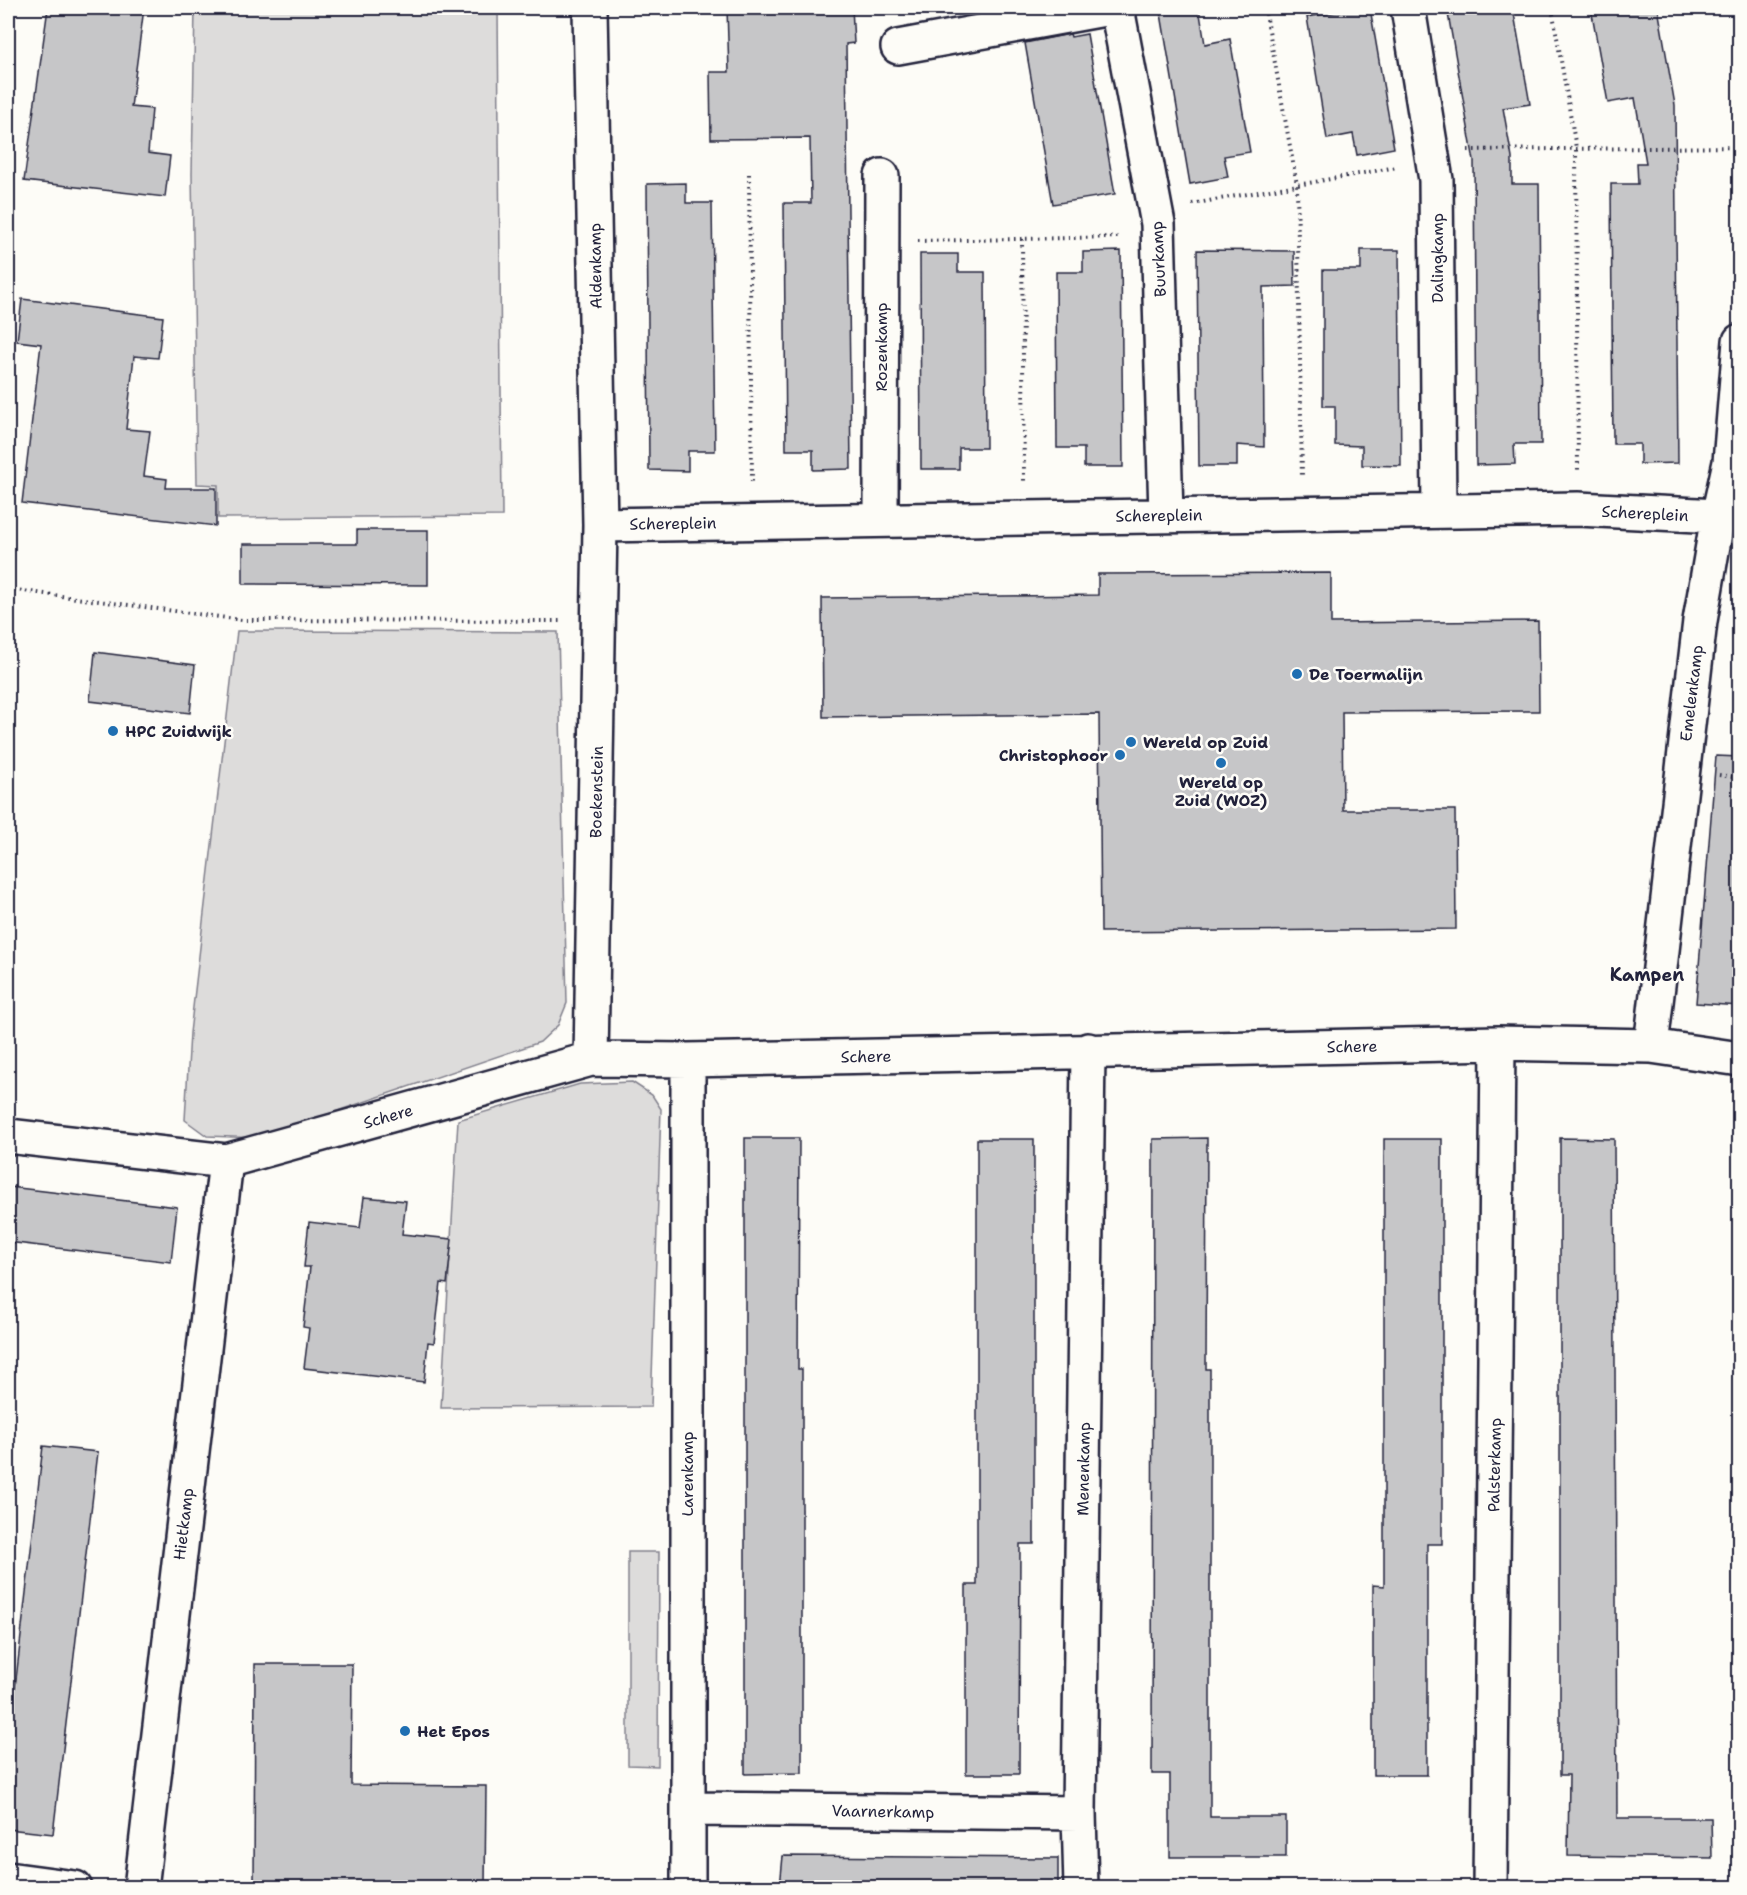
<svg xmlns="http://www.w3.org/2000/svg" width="1747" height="1895" font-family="'Shantell Sans',sans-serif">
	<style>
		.green { fill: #dddcdb; stroke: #807f8b; stroke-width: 1.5 }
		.building { fill: #c6c6c8; stroke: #22223b; stroke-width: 1.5 }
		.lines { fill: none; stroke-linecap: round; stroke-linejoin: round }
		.minor-casing { stroke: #22223b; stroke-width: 38 }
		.path { stroke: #22223b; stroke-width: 4; stroke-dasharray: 1.5 4.5; stroke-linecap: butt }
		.minor { stroke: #fdfcf7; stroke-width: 33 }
		.poi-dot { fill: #1f6fb2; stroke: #fdfcf7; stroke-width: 2 }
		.labels { text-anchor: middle; stroke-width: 5; stroke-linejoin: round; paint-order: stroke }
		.street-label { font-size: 16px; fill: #22223b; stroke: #fdfcf7 }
		.poi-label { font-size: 16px; font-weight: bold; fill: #22223b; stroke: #fdfcf7; text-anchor: start }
		.neighbourhood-label { font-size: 18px; font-weight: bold; fill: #22223b; stroke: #fdfcf7 }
	</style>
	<rect width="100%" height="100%" fill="#fdfcf7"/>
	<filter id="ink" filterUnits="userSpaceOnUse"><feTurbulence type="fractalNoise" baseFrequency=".0167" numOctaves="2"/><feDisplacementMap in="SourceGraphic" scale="12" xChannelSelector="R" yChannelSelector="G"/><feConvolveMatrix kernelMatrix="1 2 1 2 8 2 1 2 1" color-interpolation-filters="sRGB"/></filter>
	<g filter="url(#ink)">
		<path class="green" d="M 195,8 L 498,8 L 502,516 L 218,518 L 218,485 L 197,484 L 192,174 Z
			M 237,631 L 558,632 L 567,1003 L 558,1025 L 540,1042 L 258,1138 L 207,1136 L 185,1120 L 190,1033 Z
			M 632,1082 L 652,1095 L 661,1109 L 651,1407 L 441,1408 L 458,1120 L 580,1084 Z
			M 628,1552 L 659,1552 L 658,1766 L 628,1765 Z"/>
		<path class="building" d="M 48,8 L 144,8 L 131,107 L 152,109 L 148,153 L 170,156 L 165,197 L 24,181 Z
			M 727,8 L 852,8 L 854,43 L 846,44 L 851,469 L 813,470 L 813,450 L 786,450 L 784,203 L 811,203 L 810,138 L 711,139 L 710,72 L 729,72 Z
			M 1160,8 L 1199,8 L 1205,44 L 1230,39 L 1250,152 L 1224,156 L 1228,177 L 1190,184 Z
			M 1359,8 L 1370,8 L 1394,148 L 1357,155 L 1353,134 L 1327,139 L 1307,17 Z
			M 1447,8 L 1513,8 L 1530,104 L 1503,108 L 1512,158 L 1512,184 L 1539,184 L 1541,444 L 1514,444 L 1515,464 L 1476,465 L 1474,161 Z
			M 1591,8 L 1658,8 L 1675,105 L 1678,463 L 1640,464 L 1640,444 L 1613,444 L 1611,184 L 1638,184 L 1637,163 L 1646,163 L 1635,98 L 1608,103 Z
			M 1070,34 L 1071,37 L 1087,34 L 1115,194 L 1053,204 L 1025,43 Z
			M 686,183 L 686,203 L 712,203 L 715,451 L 688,451 L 688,471 L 649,470 L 647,184 Z
			M 1197,250 L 1294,251 L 1295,286 L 1263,287 L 1264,447 L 1237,445 L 1237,466 L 1199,466 Z
			M 1361,250 L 1399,250 L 1401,466 L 1362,465 L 1362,446 L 1335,445 L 1335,406 L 1323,406 L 1323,270 L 1361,270 Z
			M 1121,251 L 1123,467 L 1084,467 L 1084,448 L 1057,448 L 1056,272 L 1083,272 L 1083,252 Z
			M 920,254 L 958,254 L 958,272 L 985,272 L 986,448 L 959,448 L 959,469 L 921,469 Z
			M 22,299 L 163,317 L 158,358 L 134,356 L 126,429 L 150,431 L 144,476 L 167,479 L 166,488 L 216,488 L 216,526 L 22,503 L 41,344 L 17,341 Z
			M 357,530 L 428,530 L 428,585 L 243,584 L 243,544 L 357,544 Z
			M 1331,573 L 1331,623 L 1538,621 L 1539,711 L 1342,712 L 1343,810 L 1455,810 L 1456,929 L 1101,932 L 1099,714 L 823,717 L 822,598 L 1098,595 L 1098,574 Z
			M 95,652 L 195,665 L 190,713 L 90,701 Z
			M 1716,756 L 1740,757 L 1740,1006 L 1696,1003 Z
			M 745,1138 L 799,1138 L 798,1369 L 802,1369 L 802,1773 L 745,1774 Z
			M 1207,1138 L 1206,1369 L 1210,1369 L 1210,1817 L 1286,1817 L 1286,1857 L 1170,1857 L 1170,1774 L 1152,1774 L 1153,1139 Z
			M 1560,1138 L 1614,1139 L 1617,1818 L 1711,1818 L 1712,1858 L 1568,1856 L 1569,1775 L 1560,1775 Z
			M 977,1139 L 1034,1139 L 1034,1544 L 1020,1544 L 1019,1774 L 966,1774 L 966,1585 L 977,1585 Z
			M 1384,1139 L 1442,1139 L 1442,1544 L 1427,1544 L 1427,1775 L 1373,1775 L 1373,1585 L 1384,1586 Z
			M 10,1187 L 177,1207 L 171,1262 L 8,1242 Z
			M 364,1197 L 406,1201 L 402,1234 L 452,1239 L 447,1284 L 441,1283 L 434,1343 L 428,1342 L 424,1382 L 304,1368 L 309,1328 L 303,1327 L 310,1267 L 304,1267 L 309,1222 L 360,1228 Z
			M 43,1446 L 98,1452 L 53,1834 L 8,1829 L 8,1748 Z
			M 255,1664 L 352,1664 L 351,1785 L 486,1786 L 485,1887 L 254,1887 Z
			M 783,1856 L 1058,1858 L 1058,1887 L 780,1887 Z"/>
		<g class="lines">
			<g class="minor-casing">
				<path id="minor" d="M 590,8 L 600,525 L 591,1059
					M 1117,8 L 1158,224 L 1166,515
					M 1408,8 L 1436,180 L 1439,511
					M 898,47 L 1110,8
					M 881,519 L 882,176
					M 600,525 L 1578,509 L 1718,516
					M 1651,1046 L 1700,621 L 1718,516 L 1730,462 L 1740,341
					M 8,1136 L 226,1161 L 591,1059 L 688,1060 L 1498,1043 L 1651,1046 L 1740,1059
					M 688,1809 L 1079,1813
					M 8,1879 L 75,1888
					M 141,1888 L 226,1161
					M 688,1888 L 688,1060
					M 1081,1888 L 1079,1813 L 1088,1050
					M 1490,1888 L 1498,1043"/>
			</g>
			<path class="path" d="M 1265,8 L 1297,185 L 1302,478
				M 1552,8 L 1576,148 L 1578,473
				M 1468,150 L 1740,147
				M 749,174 L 752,486
				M 1192,204 L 1397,167
				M 1022,239 L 1024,481
				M 918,241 L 1121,237
				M 8,589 L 242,620 L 563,621
				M 1719,775 L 1740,778"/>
			<use href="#minor" class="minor"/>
		</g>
	</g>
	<g class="poi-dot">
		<circle cx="1297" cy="674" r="6"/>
		<circle cx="113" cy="731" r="6"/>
		<circle cx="1131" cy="742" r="6"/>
		<circle cx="1120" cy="755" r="6"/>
		<circle cx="1221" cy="763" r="6"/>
		<circle cx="405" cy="1731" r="6"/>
	</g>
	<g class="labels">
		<g class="street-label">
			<text transform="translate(1437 258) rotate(-90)" y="6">Dalingkamp</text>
			<text transform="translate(1158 259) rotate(-93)" y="6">Buurkamp</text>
			<text transform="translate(595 266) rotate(-91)" y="6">Aldenkamp</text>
			<text transform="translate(881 347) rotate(-90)" y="6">Rozenkamp</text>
			<text transform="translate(1645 513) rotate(3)" y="6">Schereplein</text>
			<text transform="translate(1159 515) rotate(-1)" y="6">Schereplein</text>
			<text transform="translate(673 523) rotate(-1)" y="6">Schereplein</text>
			<text transform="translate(1691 693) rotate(-83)" y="6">Emelenkamp</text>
			<text transform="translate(596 792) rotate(-89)" y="6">Boekenstein</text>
			<text transform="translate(1352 1046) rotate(-1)" y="6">Schere</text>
			<text transform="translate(866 1056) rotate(-1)" y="6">Schere</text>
			<text transform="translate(388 1116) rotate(-16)" y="6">Schere</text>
			<text transform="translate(1494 1465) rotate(-89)" y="6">Palsterkamp</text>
			<text transform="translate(1083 1469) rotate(-89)" y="6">Menenkamp</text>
			<text transform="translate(687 1474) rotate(-90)" y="6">Larenkamp</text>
			<text transform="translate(183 1524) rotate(-83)" y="6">Hietkamp</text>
			<text transform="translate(883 1811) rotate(1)" y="6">Vaarnerkamp</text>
		</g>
		<g class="poi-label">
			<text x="1309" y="680">De Toermalijn</text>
			<text x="125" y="737">HPC Zuidwijk</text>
			<text x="1143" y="748">Wereld op Zuid</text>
			<text x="1108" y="761" text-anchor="end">Christophoor</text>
			<text x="1221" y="788" text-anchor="middle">Wereld op<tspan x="1221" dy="18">Zuid (WOZ)</tspan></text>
			<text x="417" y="1737">Het Epos</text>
		</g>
		<g class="neighbourhood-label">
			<text x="1647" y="981">Kampen</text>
		</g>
	</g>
	<rect width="1747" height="1895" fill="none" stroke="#fdfcf7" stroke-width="30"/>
	<rect x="15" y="15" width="1717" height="1865" fill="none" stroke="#22223b" stroke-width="2" filter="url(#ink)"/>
</svg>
